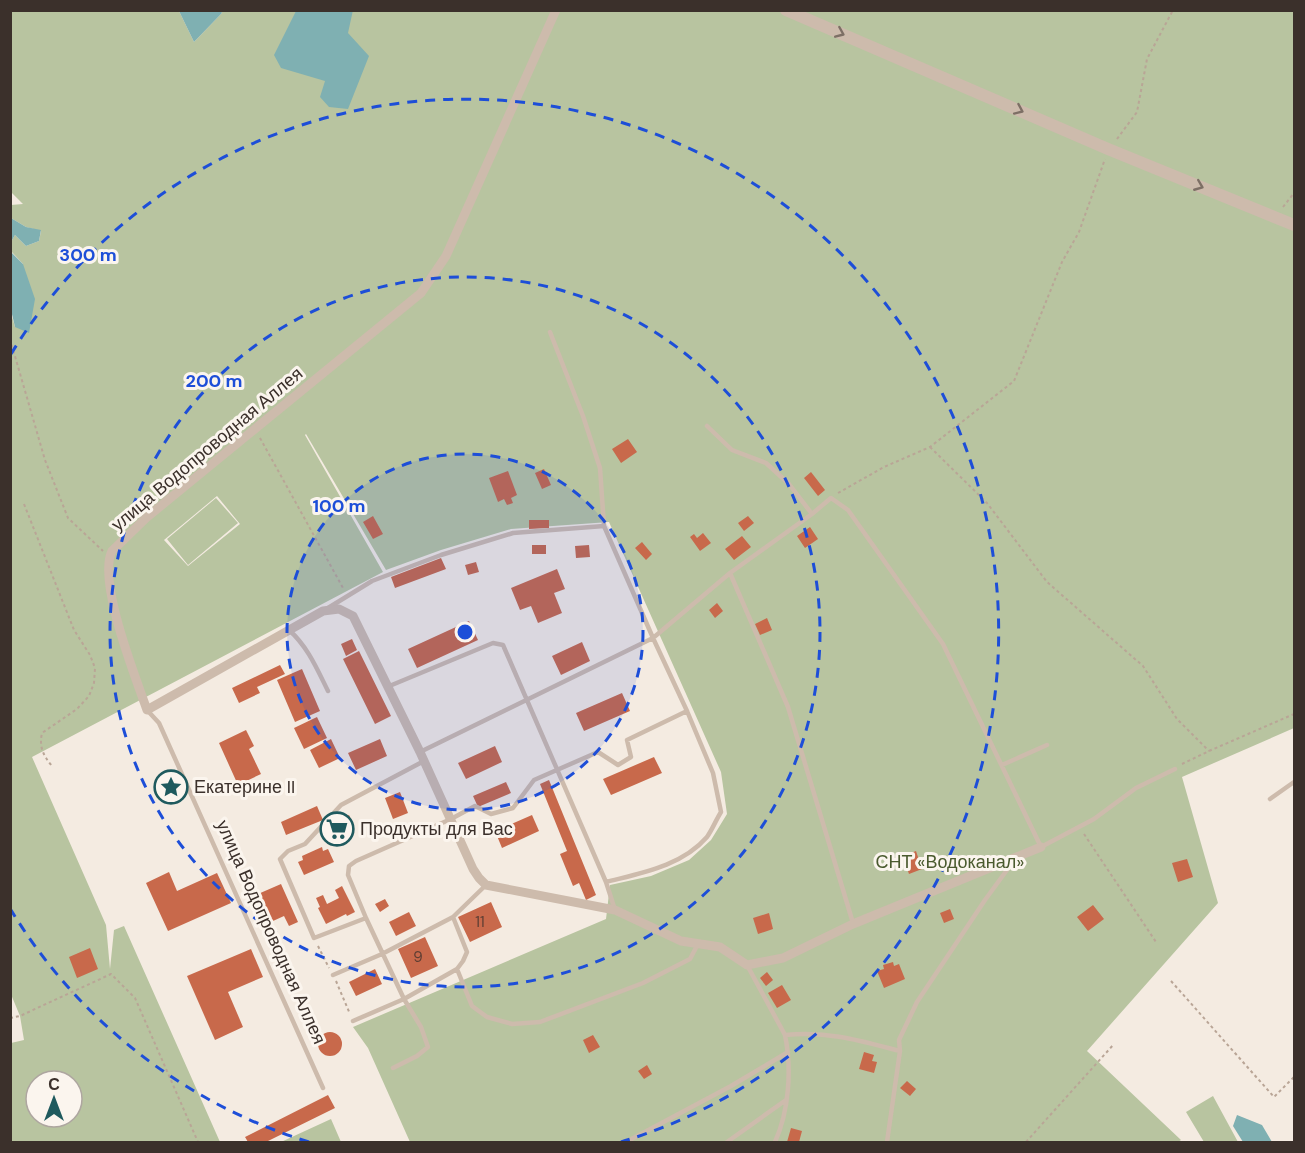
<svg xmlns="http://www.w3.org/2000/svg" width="1305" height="1153" font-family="'DM Sans',sans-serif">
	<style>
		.green { fill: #b8c4a0; fill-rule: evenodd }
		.water { fill: #7fb0b2 }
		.building { fill: #c8694b }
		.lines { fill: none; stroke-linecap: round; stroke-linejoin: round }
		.path { stroke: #b9a596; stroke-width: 2; stroke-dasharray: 3 3; stroke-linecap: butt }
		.service { stroke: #cdbbac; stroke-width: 4.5 }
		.minor { stroke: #cdbbac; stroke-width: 9 }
		.tertiary { stroke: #cdbbac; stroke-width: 12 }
		.oneway { stroke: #7d6f65 }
		.ring { fill: none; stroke: #1d4ed8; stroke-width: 3; stroke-dasharray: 10 8 }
		.labels { text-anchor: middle; stroke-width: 6; stroke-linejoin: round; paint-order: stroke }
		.number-label { font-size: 15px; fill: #5e3e33 }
		.street-label { font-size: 18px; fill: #3b302b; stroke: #fbf5ee }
		.poi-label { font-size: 18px; fill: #3b302b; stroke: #fbf5ee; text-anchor: start }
		.park-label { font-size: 18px; fill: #4a5a2e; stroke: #fbf5ee }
		.centre { fill: #1d4ed8; stroke: #fbf5ee; stroke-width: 3 }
		.ring-label { font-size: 18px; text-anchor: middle; font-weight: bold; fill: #1d4ed8; stroke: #fbf5ee; stroke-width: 6; stroke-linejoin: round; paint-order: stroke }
	</style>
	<rect width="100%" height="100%" fill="#f4ebe1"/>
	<path class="green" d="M 221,10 L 1294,11 L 1294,728 L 1182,777 L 1218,903 L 1087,1051 L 1181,1140 L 1178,1142 L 410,1142 L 368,1048 L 353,1027 L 606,919 L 610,885 L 651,876 L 689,860 L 711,840 L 727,814 L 721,772 L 609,522 L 511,529 L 441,550 L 386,570 L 306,434 L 305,435 L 383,572 L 32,757 L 106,925 L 110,969 L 114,930 L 124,926 L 220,1142 L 11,1142 L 11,1043 L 24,1040 L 20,1016 L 10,992 L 10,310 L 15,327 L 23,264 L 11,251 L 11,242 L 15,235 L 26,246 L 39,241 L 41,231 L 26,227 L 11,218 L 11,205 L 23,204 L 11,192 L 11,11 L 179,11 L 194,42 L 222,13 ZM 217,496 L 240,524 L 188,566 L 164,540 ZM 36,1081 L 72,1081 L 72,1117 L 36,1117 Z
		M 216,498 L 238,523 L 188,565 L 167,539 Z
		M 1213,1096 L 1238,1142 L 1204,1142 L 1186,1112 Z
		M 331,1119 L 341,1142 L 281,1142 Z"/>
	<path class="water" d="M 353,10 L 348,33 L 369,56 L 348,109 L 329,107 L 320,97 L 325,81 L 281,68 L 274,55 L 296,11 Z
		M 179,11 L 221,11 L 222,13 L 194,42 Z
		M 11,218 L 26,227 L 41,230 L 39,241 L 26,246 L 15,235 L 11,242 Z
		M 10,251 L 23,264 L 35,299 L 29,333 L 15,327 L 11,310 Z
		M 1237,1115 L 1262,1125 L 1272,1142 L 1243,1142 L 1233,1126 Z"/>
	<path class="building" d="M 628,439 L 637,452 L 621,463 L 612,449 Z
		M 544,469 L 551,485 L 542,489 L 535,473 Z
		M 508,471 L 517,495 L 511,498 L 513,503 L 507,505 L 504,499 L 498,502 L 489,478 Z
		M 811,472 L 825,490 L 818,496 L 804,478 Z
		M 373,516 L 383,534 L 373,539 L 363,522 Z
		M 748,516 L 754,523 L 744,531 L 738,523 Z
		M 529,520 L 549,520 L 549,528 L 529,529 Z
		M 810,527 L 818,539 L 805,548 L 797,536 Z
		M 703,533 L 711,543 L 700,551 L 690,537 L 694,534 L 697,538 Z
		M 742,536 L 751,547 L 734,560 L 725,549 Z
		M 642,542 L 652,554 L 646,560 L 635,548 Z
		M 532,545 L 546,545 L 546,554 L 532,554 Z
		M 589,545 L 590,557 L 576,558 L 575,546 Z
		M 441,558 L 446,569 L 395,588 L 391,577 Z
		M 476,562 L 479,572 L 468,575 L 465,565 Z
		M 557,569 L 565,589 L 554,593 L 562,613 L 538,623 L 531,606 L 520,610 L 511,588 Z
		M 717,603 L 723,611 L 715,618 L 709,610 Z
		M 767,618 L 772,630 L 760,635 L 755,624 Z
		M 469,621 L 478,640 L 417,668 L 408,649 Z
		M 352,639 L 357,650 L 346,656 L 341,644 Z
		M 582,642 L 590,661 L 561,675 L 552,656 Z
		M 359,651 L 391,716 L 375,724 L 343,659 Z
		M 280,665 L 285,674 L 257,687 L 260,693 L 239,703 L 232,688 Z
		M 302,669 L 320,711 L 295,722 L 277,680 Z
		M 622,693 L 630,711 L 584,731 L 576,713 Z
		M 317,717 L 327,738 L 304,749 L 294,728 Z
		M 246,730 L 254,746 L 249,749 L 261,774 L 238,785 L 219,743 Z
		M 331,739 L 340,758 L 319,768 L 310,750 Z
		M 380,739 L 387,756 L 356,770 L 348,753 Z
		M 495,746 L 502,762 L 466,779 L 458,763 Z
		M 654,757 L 662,773 L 611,795 L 603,779 Z
		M 549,780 L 596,895 L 586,900 L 579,883 L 573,886 L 560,854 L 567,851 L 540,784 Z
		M 506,782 L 511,793 L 478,807 L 473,796 Z
		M 400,792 L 408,813 L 393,819 L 385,798 Z
		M 317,806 L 323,820 L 286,835 L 281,822 Z
		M 349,815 L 354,826 L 332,837 L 326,826 Z
		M 532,815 L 539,831 L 502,848 L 495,831 Z
		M 322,847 L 323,851 L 328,849 L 334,862 L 304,875 L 298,862 L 303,860 L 302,856 Z
		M 916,851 L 922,869 L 909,874 L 903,856 Z
		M 1187,859 L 1193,877 L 1178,882 L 1172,863 Z
		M 169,872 L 177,891 L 217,873 L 231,903 L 168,931 L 146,883 Z
		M 281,884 L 298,922 L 289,926 L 284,916 L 262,926 L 249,898 Z
		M 342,886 L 355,912 L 347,916 L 346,914 L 326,924 L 318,908 L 320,907 L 316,898 L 323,895 L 327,904 L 339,898 L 335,890 Z
		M 385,899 L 389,906 L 380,912 L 375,904 Z
		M 491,902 L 502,927 L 470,942 L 458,917 Z
		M 1093,905 L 1104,919 L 1088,931 L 1077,917 Z
		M 950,909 L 954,919 L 944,923 L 940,913 Z
		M 409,912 L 416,926 L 396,936 L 389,922 Z
		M 769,913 L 773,929 L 758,934 L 753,918 Z
		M 425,937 L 438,966 L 411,978 L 398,949 Z
		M 90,948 L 98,969 L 77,978 L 69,957 Z
		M 251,949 L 263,977 L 228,992 L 243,1027 L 215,1040 L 187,976 Z
		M 893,962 L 894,966 L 899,964 L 905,979 L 884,988 L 877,971 L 884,969 L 883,965 Z
		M 375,969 L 382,984 L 356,996 L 349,982 Z
		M 767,972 L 773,980 L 766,986 L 760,978 Z
		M 782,985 L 791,1000 L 777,1008 L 768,993 Z
		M318 1044a12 12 0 1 1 24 0a12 12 0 1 1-24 0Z
		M 593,1035 L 600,1047 L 589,1053 L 583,1040 Z
		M 864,1052 L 874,1055 L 872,1061 L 877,1062 L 874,1073 L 859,1069 Z
		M 647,1065 L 652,1074 L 644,1079 L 638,1071 Z
		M 907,1081 L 916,1089 L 910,1096 L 900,1088 Z
		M 328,1095 L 335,1108 L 266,1142 L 248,1142 L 245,1137 Z
		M 791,1128 L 802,1131 L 799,1142 L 787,1142 Z"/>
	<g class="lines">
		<path class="path" d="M 1117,139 L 1137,112 L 1147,59 L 1173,10
			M 1283,207 L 1294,193
			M 10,339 L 45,460 L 68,518 L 103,551
			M 260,438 L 343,588
			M 930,447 L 987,503 L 1047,582 L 1143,666 L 1177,719 L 1209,751
			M 838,493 L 884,467 L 930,447 L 1014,381 L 1062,262 L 1079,232 L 1105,159
			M 24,504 L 74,630 L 90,655 L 95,668 L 94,683 L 89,696 L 77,709 L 42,733 C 39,747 43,755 52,766
			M 1182,764 L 1209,751 L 1294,714
			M 1084,834 L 1156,942
			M 318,946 L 329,968
			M 336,981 L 350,1014
			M 1171,981 L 1274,1097 L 1294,1077
			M 10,1018 L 20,1016 L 111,974 L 135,998 L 198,1142
			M 1026,1142 L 1114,1044"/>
		<path class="service" d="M 550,332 L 583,416 L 600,468 L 604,526
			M 707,426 L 732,450 L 766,463 L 789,484 L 812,514
			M 730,573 L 788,707 L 853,923
			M 328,608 L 372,581 L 441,555 L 513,533 L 604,526 L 653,638 L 730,573 L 812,514 L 831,498 L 848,510 L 943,644 L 1041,847 L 1094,819 L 1136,788 L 1175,769
			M 289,630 C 308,647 317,669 328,691
			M 387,687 L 493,643 L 503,645 L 606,882 L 615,910
			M 147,710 L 159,723 L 323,1088
			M 1002,765 L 1047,745
			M 1270,799 L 1294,782
			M 606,882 C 641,873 682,866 707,837 C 712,830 716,820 721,812 L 713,773 L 687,711
			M 366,918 L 314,938 L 280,859 L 288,851 L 305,844 L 341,805 L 424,761
			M 747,965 L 785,1035 C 829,1031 858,1040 900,1051 L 899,1040 L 917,1002 L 985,900 L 1015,859
			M 457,969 L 472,1006 L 487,1017 L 512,1024 L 540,1022 L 643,983 L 690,959 L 698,944
			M 333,975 L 382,954 L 453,917 L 486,885
			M 353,1021 L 404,999 L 457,969 L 463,961 L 467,952 L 453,917
			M 393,1068 L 417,1056 L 428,1047 L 421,1027 L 404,999 L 366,918 L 348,875 L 349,866 L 356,861 L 451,819 L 475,806 L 491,814 L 513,808 L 534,780 L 598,752 L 618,765 L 631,757 L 627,740 L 687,711 L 653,638 L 420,752
			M 626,1142 L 731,1086 L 788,1052
			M 727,1142 L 786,1100
			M 775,1142 C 789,1111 792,1069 785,1035
			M 887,1142 L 900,1051"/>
		<path class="minor" d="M 556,10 L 446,256 L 421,293 L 146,518 L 112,551 C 97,581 136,678 147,710 L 323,611 L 339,609 L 353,616 L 420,752 L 473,869 L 479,878 L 486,885 L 615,910 L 681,941 L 720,947 L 747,965 L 783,958 L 853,924 L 1041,847"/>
		<path class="tertiary" d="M 786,10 L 1108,149 L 1294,225"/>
	</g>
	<defs><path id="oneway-chevron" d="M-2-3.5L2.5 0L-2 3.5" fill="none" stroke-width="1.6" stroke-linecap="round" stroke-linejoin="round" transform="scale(1.5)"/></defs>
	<g class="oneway">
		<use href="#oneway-chevron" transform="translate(840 33) rotate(23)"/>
		<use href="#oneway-chevron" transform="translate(1019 110) rotate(24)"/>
		<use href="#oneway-chevron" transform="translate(1199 186) rotate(22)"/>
	</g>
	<circle cx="465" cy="632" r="178" fill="#1d4ed8" fill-opacity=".12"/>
	<g class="ring">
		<circle cx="465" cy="632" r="178"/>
		<circle cx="465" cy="632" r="355"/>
		<path d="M309 1142A533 533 0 0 1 11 910M11 354A533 533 0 1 1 621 1142"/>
	</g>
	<defs>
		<g id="sight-ring" transform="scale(1.725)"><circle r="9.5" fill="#fbf5ee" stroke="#1f5a5e" stroke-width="1.5"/><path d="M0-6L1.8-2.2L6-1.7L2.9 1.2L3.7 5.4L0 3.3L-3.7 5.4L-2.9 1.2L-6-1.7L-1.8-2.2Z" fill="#1f5a5e"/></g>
		<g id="supermarket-ring" transform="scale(1.725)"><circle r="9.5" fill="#fbf5ee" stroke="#1f5a5e" stroke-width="1.5"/><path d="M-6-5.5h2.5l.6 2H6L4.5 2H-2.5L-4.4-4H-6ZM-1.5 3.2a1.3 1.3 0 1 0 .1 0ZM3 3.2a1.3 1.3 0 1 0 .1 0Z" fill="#1f5a5e"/></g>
	</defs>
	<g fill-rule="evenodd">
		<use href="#sight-ring" x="171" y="787"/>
		<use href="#supermarket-ring" x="337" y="829"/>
	</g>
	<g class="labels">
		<g class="number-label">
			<text x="480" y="927">11</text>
			<text x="418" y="962">9</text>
		</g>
		<g class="street-label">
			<text transform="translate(207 449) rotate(-40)" y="6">улица Водопроводная Аллея</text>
			<text transform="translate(271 932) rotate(66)" y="6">улица Водопроводная Аллея</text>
		</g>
		<g class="poi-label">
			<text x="194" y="793">Екатерине II</text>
			<text x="360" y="835">Продукты для Вас</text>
		</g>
		<g class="park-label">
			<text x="950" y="868">СНТ «Водоканал»</text>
		</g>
	</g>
	<circle cx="465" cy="632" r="9" class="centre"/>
	<g class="ring-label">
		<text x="88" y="261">300 m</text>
		<text x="214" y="387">200 m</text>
		<text x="339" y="512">100 m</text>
	</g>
	<rect width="1305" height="1153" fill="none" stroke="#3b302b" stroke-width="24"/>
	<g transform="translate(54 1099)"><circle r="28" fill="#fbf5ee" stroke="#aea6a0" stroke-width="1.5"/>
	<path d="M0-4.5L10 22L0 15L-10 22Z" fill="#1f5a5e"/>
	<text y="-9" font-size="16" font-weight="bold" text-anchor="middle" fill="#3b302b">С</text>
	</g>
</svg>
